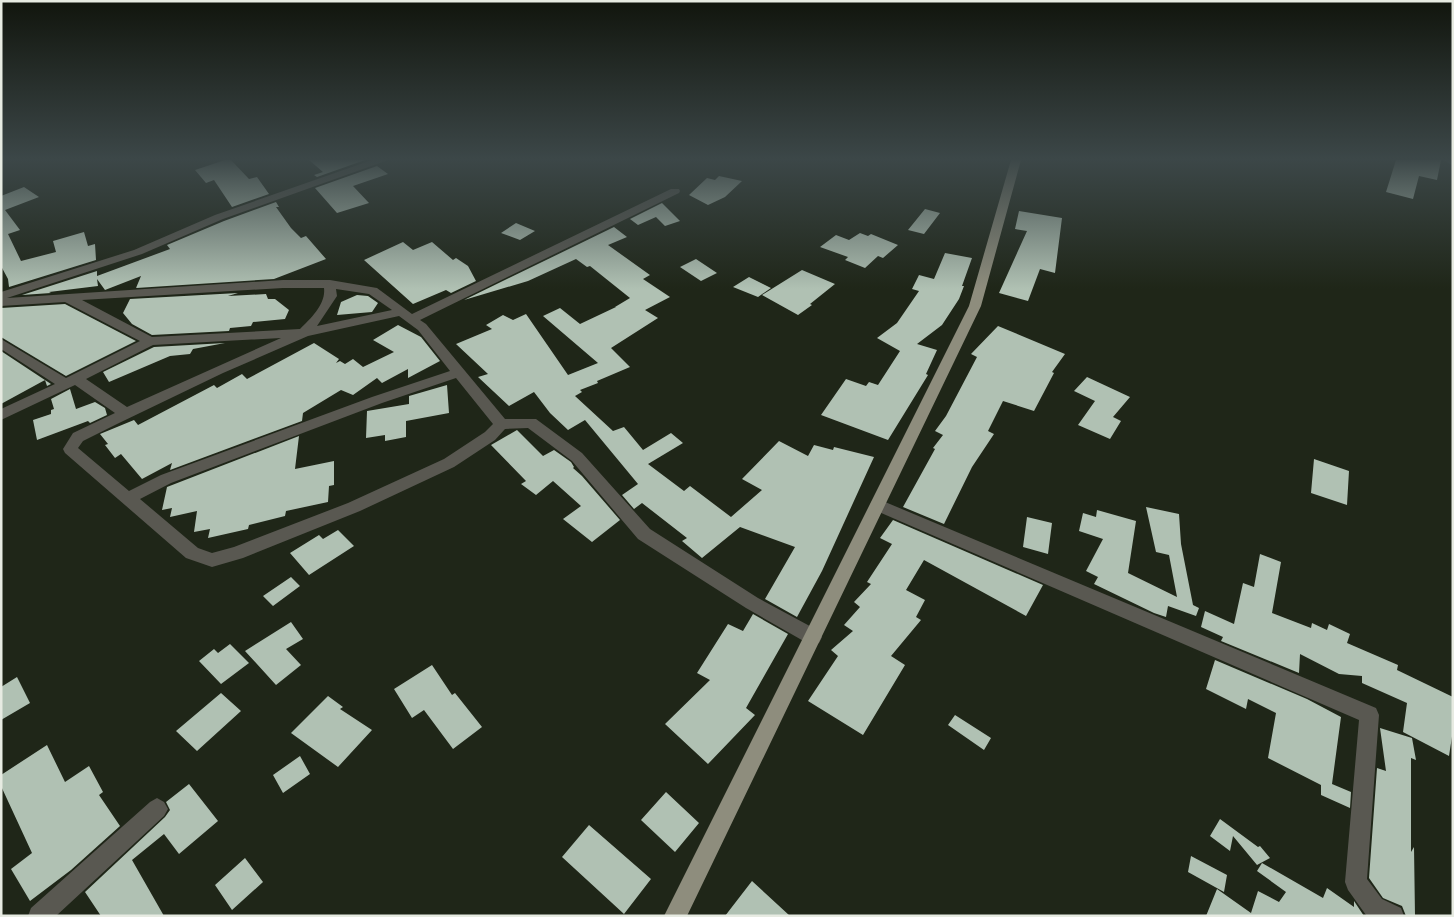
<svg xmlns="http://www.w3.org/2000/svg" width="1454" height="917" font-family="'Alegreya Sans',sans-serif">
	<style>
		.building { fill: #b0c1b3 }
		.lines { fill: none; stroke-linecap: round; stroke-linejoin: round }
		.minor { fill: #595851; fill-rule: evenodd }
		.major { fill: #8e8d7d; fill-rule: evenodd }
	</style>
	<rect width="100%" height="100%" fill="#1f2618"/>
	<path class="building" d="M 225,160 L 231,160 L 249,179 L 257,177 L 269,194 L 232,207 L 214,180 L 206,183 L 195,170 Z
		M 309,160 L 365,160 L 317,177 L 314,175 L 323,172 Z
		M 1396,160 L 1441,160 L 1437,180 L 1419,176 L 1413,199 L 1386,192 Z
		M 377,166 L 388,174 L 353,186 L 369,203 L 337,213 L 315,188 Z
		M 719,176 L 742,181 L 725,197 L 708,205 L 689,195 L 707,178 L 715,180 Z
		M 24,187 L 39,197 L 5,210 L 20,230 L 8,234 L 21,261 L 56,252 L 53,241 L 84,232 L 88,246 L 95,244 L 96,260 L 9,287 L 8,279 L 1,266 L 1,196 Z
		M 276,202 L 279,207 L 276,207 L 291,228 L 301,238 L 306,236 L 326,259 L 274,279 L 136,288 L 141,276 L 105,290 L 97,279 L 98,286 L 49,292 L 51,293 L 22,295 L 97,271 L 97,276 L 170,249 L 167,245 L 224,221 Z
		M 662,203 L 680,221 L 665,226 L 656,217 L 638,225 L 630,219 Z
		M 925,209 L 940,213 L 924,234 L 908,230 Z
		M 1019,211 L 1062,218 L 1055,273 L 1040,269 L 1028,301 L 999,293 L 1027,231 L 1015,229 Z
		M 516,223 L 535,231 L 520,240 L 501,233 Z
		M 614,227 L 627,237 L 608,245 L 650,275 L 643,279 L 670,297 L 645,310 L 658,318 L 611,348 L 630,367 L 597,381 L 598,383 L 580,390 L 582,392 L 575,396 L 613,431 L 624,427 L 643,450 L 671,433 L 683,443 L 648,464 L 684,491 L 690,486 L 731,517 L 762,490 L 742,479 L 779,441 L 808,456 L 814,445 L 833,450 L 834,447 L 874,457 L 822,571 L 797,617 L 765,599 L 795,547 L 740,527 L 702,558 L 682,541 L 687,538 L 642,503 L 634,509 L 622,495 L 638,484 L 585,420 L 568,430 L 550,413 L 534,392 L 509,406 L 478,377 L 488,374 L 456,344 L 492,329 L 486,325 L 503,315 L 513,320 L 526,314 L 568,375 L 598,363 L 543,316 L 560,308 L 580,324 L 616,307 L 615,307 L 630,298 L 590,266 L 587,267 L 576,259 L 528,281 L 464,300 Z
		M 860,233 L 868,236 L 871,234 L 898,245 L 883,258 L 878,256 L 865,268 L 845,260 L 848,257 L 820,247 L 836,235 L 849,240 Z
		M 403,242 L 413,250 L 432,242 L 453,260 L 456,258 L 468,266 L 476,281 L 451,293 L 446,290 L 413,304 L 364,260 Z
		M 945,253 L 972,258 L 962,286 L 964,286 L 959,299 L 942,325 L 917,344 L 937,350 L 926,374 L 928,375 L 888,440 L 821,415 L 846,379 L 866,386 L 869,382 L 878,385 L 900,351 L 877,338 L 897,323 L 919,291 L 912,289 L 919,275 L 934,279 Z
		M 696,259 L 717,273 L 701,281 L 680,267 Z
		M 802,270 L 835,284 L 810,304 L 812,305 L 798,315 L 762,295 Z
		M 749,277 L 771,288 L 758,297 L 733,287 Z
		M 238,293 L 228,296 L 266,294 L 268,299 L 275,299 L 289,310 L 285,319 L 253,322 L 251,326 L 230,328 L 229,331 L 152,335 L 132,324 L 123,313 L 130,299 Z
		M 357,295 L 368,296 L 378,303 L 372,312 L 337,315 L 341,302 Z
		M 65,304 L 136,341 L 66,376 L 1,337 L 1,308 Z
		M 398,325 L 421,337 L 440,361 L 408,378 L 408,369 L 382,383 L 377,378 L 353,395 L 341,390 L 303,413 L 302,421 L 170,470 L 172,463 L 142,479 L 121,454 L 115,458 L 105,445 L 108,444 L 100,434 L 134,420 L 138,425 L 214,385 L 217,388 L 242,374 L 247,379 L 314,343 L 339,359 L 336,363 L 340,361 L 345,364 L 353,359 L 363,367 L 394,352 L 373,340 Z
		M 998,326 L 1065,354 L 1052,372 L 1054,373 L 1034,411 L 1003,401 L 988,431 L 994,434 L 972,467 L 944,524 L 903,507 L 935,449 L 933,448 L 943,435 L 935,431 L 946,416 L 977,357 L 971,354 Z
		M 225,343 L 193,349 L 190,354 L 170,356 L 109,382 L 103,372 L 154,347 Z
		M 1,351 L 51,384 L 47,386 L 45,380 L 1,404 Z
		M 1087,377 L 1130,397 L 1113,417 L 1121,421 L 1110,439 L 1078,425 L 1095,401 L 1074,391 Z
		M 447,385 L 449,413 L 406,421 L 406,437 L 385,441 L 385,435 L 366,438 L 367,411 L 409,404 L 409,396 Z
		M 70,389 L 76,409 L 95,402 L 105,408 L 107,415 L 90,423 L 88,421 L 37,440 L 33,420 L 51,414 L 51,410 L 54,409 L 51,399 Z
		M 517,430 L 543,456 L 554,450 L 571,462 L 574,467 L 573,468 L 582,476 L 620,520 L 592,542 L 563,519 L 581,506 L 553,481 L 536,495 L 521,484 L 526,481 L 491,445 Z
		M 299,436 L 295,469 L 334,461 L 334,485 L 329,486 L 328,502 L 286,511 L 285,516 L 249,525 L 248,529 L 208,538 L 210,529 L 194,532 L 197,511 L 170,517 L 172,508 L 162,510 L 167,487 Z
		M 1314,459 L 1349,471 L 1347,505 L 1311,493 Z
		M 1146,507 L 1179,514 L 1181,544 L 1193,605 L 1199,608 L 1196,616 L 1168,606 L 1166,617 L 1154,613 L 1094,584 L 1098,577 L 1086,571 L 1103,539 L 1079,531 L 1083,513 L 1096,517 L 1097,510 L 1136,521 L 1128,573 L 1177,597 L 1169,555 L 1156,552 Z
		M 1027,517 L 1052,523 L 1048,554 L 1023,547 Z
		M 893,520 L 1043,585 L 1026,616 L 924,560 L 906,590 L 925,600 L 916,617 L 921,620 L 891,656 L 905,665 L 863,735 L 808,701 L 838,656 L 831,650 L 853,631 L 844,625 L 860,607 L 854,602 L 871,584 L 867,582 L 892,544 L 880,538 Z
		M 338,530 L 354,546 L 309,575 L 290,553 L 319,535 L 323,539 Z
		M 1260,554 L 1281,562 L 1272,613 L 1311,628 L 1312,623 L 1327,630 L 1329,624 L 1350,634 L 1347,643 L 1398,665 L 1397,670 L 1453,697 L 1453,730 L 1449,756 L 1403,732 L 1407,703 L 1362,683 L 1362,676 L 1339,674 L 1300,654 L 1299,673 L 1221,641 L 1223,637 L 1201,627 L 1205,611 L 1234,624 L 1243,583 L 1254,587 Z
		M 291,577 L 300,586 L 273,606 L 263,596 Z
		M 753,614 L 788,634 L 746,708 L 755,715 L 708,764 L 665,724 L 710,680 L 697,673 L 728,624 L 743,631 Z
		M 291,622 L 303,639 L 286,649 L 301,665 L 276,685 L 245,651 Z
		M 230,644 L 249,663 L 221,684 L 199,661 L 214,649 L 218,653 Z
		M 1215,660 L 1307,699 L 1341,717 L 1332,784 L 1351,792 L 1350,808 L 1321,795 L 1321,785 L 1268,758 L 1276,713 L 1248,699 L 1246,709 L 1206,689 Z
		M 432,665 L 452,695 L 455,693 L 482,727 L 453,749 L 424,710 L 412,718 L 394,689 Z
		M 17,677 L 30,703 L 1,720 L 1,687 Z
		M 221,693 L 241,711 L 197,751 L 176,731 Z
		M 328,696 L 343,707 L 340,709 L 372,730 L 338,767 L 291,733 Z
		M 955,715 L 991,738 L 984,750 L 948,725 Z
		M 1380,728 L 1412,738 L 1416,760 L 1411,758 L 1411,852 L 1414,847 L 1415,916 L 1406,916 L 1402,906 L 1383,898 L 1369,878 L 1377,768 L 1386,771 Z
		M 47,745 L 65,782 L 89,766 L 103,792 L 99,795 L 120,826 L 71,870 L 30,901 L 11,869 L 32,853 L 1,786 L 1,775 Z
		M 300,756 L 310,774 L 283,793 L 273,775 Z
		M 189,784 L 218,821 L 179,854 L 164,834 L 132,860 L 164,916 L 101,916 L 85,892 L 165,817 L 170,810 L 166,802 Z
		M 666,792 L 699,823 L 675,852 L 641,820 Z
		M 1220,819 L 1258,847 L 1260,846 L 1270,858 L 1257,865 L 1233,836 L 1230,851 L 1210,836 Z
		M 589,825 L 651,879 L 624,914 L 562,857 Z
		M 1191,856 L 1227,875 L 1224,892 L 1188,872 Z
		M 245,858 L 263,882 L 232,910 L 215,885 Z
		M 1262,863 L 1323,898 L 1327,888 L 1354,907 L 1354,901 L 1364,916 L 1206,916 L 1217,889 L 1251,913 L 1258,891 L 1279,902 L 1286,892 L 1257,871 Z
		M 752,881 L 790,916 L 725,916 Z"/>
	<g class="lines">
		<path class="minor" d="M 372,160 L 388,160 L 223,219 L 142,254 L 7,298 L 283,280 L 330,280 L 377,288 L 412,314 L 671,189 L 679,189 L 680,191 L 679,193 L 420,320 L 426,324 L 505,419 L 536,419 L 582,453 L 650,529 L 758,598 L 819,631 L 822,637 L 819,643 L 813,645 L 807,643 L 746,608 L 638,539 L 572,461 L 528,428 L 505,429 L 495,440 L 454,467 L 360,511 L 243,558 L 212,567 L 186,558 L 65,453 L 63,449 L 73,433 L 115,413 L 75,385 L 1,420 L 1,409 L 55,384 L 1,349 L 1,339 L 66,378 L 140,341 L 65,302 L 1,306 L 1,292 L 134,250 L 215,215 ZM 283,288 L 324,288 C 326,304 311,318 300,329 L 152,337 L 82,300 ZM 336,289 L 369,294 L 392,310 L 317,326 L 337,296 ZM 399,316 L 418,330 L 450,371 L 372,397 L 161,475 L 129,491 L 78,448 L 83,441 L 117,424 L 223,373 L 308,336 ZM 281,338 L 127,407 L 86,379 L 153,345 ZM 456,378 L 493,424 L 485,432 L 444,459 L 348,503 L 234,547 L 212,553 L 198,548 L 140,499 L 171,483 L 382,403 Z
			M 1444,160 L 1453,160 L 1453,166 Z
			M 878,499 L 1376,708 L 1379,715 L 1367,879 L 1382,899 L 1401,908 L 1404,916 L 1366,915 L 1348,890 L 1345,882 L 1359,720 L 872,509 L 870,505 L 872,501 Z
			M 157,798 L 164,802 L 168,809 L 164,816 L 56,916 L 28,916 L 31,908 L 150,802 Z"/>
		<path class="major" d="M 1011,160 L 1021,160 L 981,306 L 687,916 L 664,916 L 969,306 Z"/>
	</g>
	<linearGradient id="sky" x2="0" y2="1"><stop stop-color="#11150d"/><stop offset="0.55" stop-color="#3c4748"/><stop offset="1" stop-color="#3c4748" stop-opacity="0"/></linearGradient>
	<rect width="1454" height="289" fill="url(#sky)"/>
	<rect width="1454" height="917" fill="none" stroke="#e7ebe2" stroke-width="5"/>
</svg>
